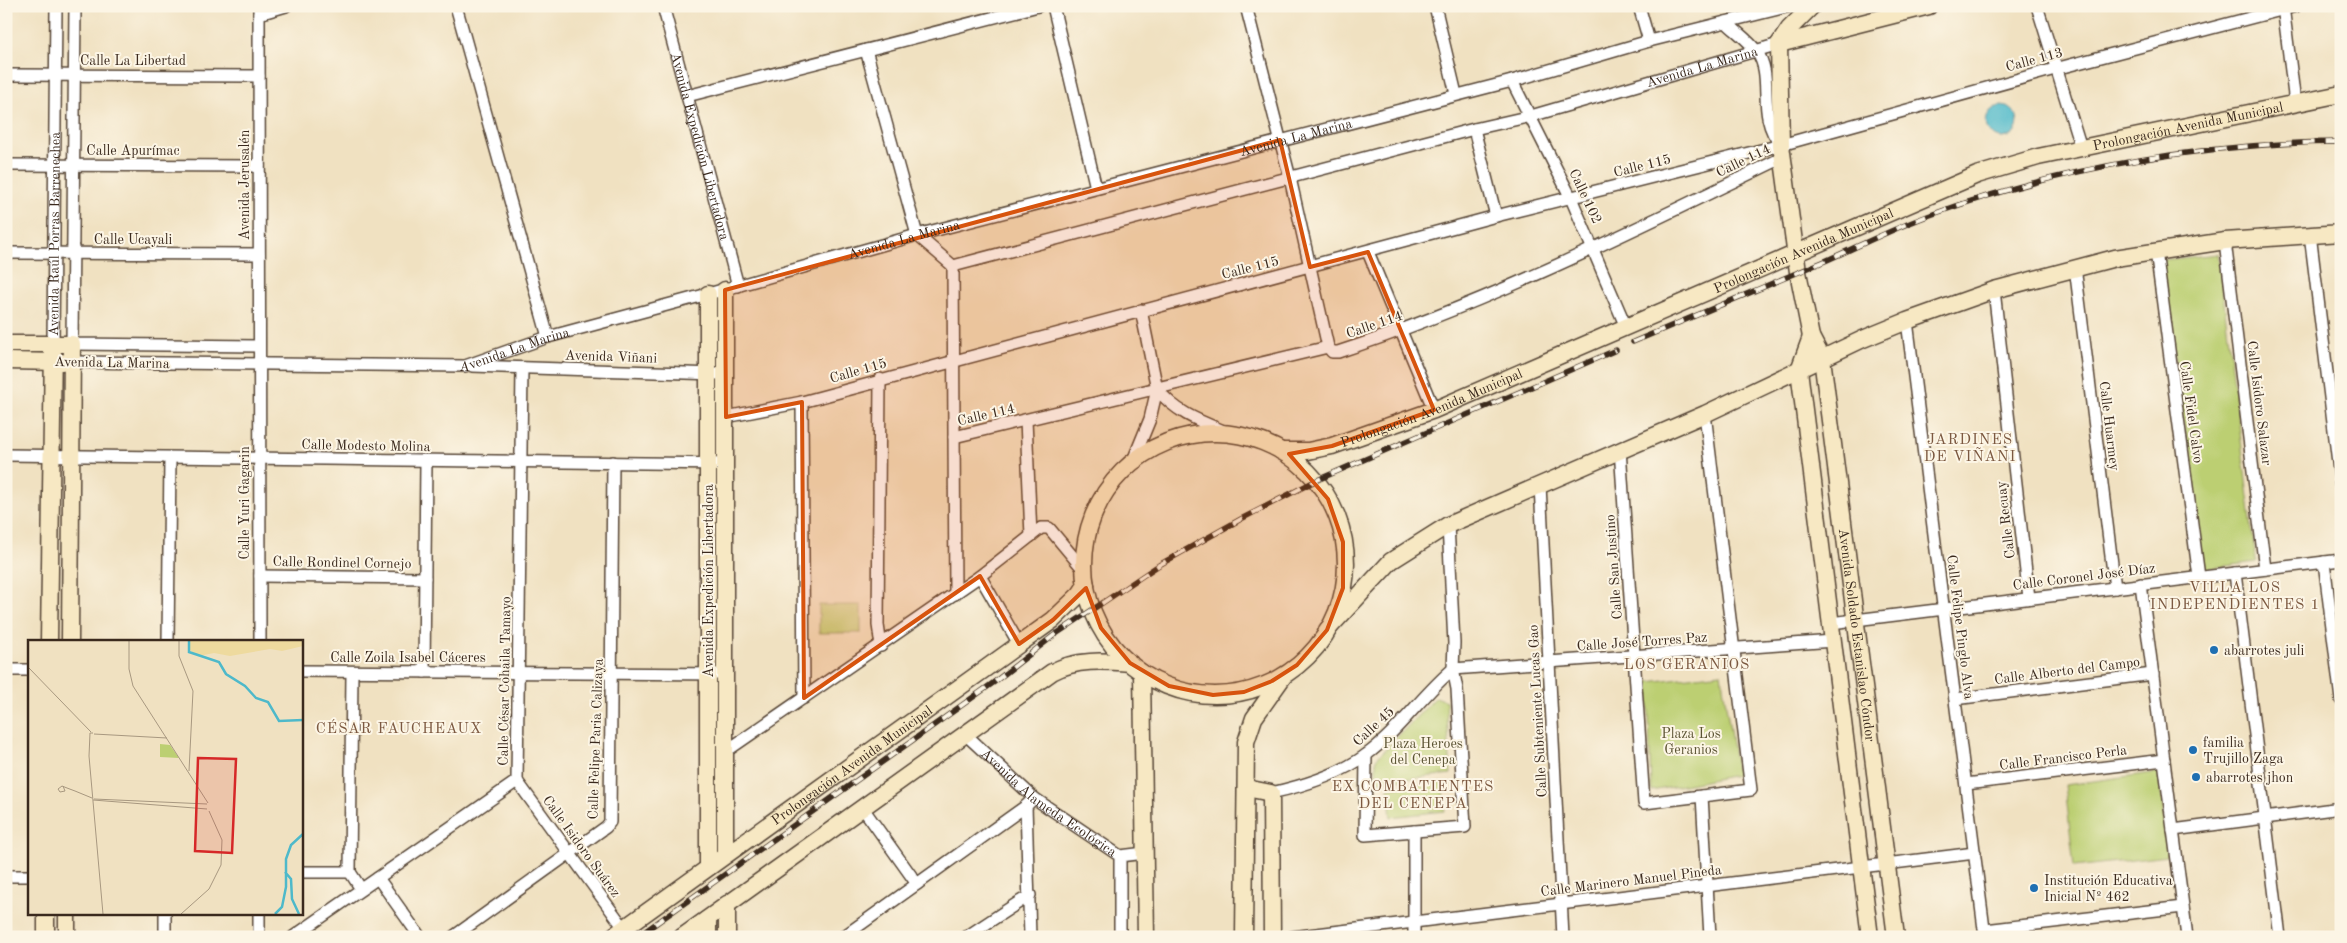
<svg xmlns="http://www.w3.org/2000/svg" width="2347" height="943" font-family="'Old Standard TT',serif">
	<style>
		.green { fill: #bccf72; stroke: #7c7c48 }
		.water { fill: #4eb9ca; stroke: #447274 }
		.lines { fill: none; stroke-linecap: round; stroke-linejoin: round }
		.street-casing { stroke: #564536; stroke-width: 14 }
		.secondary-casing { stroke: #564536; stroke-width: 19 }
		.street { stroke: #fff; stroke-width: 11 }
		.secondary { stroke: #f7e8c3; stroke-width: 16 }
		.rail-casing { stroke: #3b2a1e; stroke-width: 5.5 }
		.rail { stroke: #fcf5e5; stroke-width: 4; stroke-dasharray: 11; stroke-linecap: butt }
		.marked { fill: #d7540e; fill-opacity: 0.2; stroke: #d7540e; stroke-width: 4; stroke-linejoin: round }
		.poi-dot { fill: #1f6fb2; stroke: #fcf5e5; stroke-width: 2 }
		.labels { text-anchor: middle; stroke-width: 4; stroke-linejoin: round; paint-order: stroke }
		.street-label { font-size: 14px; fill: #3b2a1e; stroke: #fcf5e5 }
		.poi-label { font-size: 14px; fill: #3b2a1e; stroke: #fcf5e5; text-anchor: start }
		.park-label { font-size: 14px; fill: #5b5333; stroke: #fcf5e5 }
		.neighbourhood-label { font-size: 15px; letter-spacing: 1px; fill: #7c5941; stroke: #fcf5e5 }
		.inset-river { fill: none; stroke: #4eb9ca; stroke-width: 2.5 }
		.inset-road { fill: none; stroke: #a89880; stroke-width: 1 }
		.view { fill: #d62828; fill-opacity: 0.15; stroke: #d62828; stroke-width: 2.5 }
		.inset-edge { fill: none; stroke: #3b2a1e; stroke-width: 2.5 }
	</style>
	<rect width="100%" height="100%" fill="#fcf5e5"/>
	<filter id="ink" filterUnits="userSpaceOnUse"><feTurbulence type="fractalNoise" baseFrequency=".02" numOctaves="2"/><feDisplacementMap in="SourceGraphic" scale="10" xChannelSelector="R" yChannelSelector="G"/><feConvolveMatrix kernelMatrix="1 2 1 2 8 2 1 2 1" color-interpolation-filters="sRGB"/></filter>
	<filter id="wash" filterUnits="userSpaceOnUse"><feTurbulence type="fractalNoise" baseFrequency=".0096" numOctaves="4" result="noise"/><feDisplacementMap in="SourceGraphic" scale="20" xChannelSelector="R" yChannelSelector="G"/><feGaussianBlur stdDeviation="1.12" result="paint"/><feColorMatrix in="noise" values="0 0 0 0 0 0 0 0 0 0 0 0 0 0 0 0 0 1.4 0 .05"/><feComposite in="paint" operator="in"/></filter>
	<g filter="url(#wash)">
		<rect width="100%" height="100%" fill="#f0e1c1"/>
		<path class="green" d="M 2218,254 L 2256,562 L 2203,569 L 2162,260 Z
			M 819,605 L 861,605 L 861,633 L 819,633 Z
			M 1721,673 L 1737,775 L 1651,791 L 1648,682 Z
			M 1436,697 L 1446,701 L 1451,774 L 1376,782 L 1376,759 Z
			M 2159,772 L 2168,856 L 2074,867 L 2065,785 Z
			M 1442,782 L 1445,811 L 1391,817 L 1388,788 Z"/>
		<path class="water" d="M1986 122a16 16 0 1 1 32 0a16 16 0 1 1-32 0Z"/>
	</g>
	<g filter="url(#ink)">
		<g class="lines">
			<g class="street-casing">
				<g id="street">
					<path d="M 75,6 L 72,344 L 258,346"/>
					<path d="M 259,6 L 260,642"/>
					<path d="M 456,6 L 548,337"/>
					<path id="s1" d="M 663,6 L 738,286"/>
					<path d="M 1053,6 L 1096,188"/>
					<path d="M 1246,6 L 1290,178 L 1328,347"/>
					<path d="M 1435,6 L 1456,94"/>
					<path d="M 1639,6 L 1649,41"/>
					<path d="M 2037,6 L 2081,148"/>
					<path d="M 2283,6 L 2295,103"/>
					<path d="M 259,14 L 286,6"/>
					<path d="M 1726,22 C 1735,31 1750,41 1757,52 C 1775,77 1755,115 1781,145"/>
					<path d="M 866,50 L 917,235 L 953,266 L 955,594"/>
					<path d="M 6,75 L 259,76"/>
					<path d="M 1512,81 L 1571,198 L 1626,327"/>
					<path d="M 687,96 L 1038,6"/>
					<path d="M 1474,129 L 1496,216"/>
					<path d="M 6,165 L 259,166"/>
					<path d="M 2310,234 L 2341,487"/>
					<path d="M 2225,241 L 2265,569"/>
					<path d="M 2156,251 L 2199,577"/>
					<path d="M 1368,252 L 1434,410"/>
					<path d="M 6,253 L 259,254"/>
					<path id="s2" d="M 953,266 L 1474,129 L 1531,116 L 1779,44"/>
					<path d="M 2075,267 L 2115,588"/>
					<path d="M 1994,290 L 2029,598"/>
					<path d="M 1907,321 L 1985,937"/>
					<path id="s3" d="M 53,344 L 56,6"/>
					<path id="s4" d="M 72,362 L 465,366 L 548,337 L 708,294 L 917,235 L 1512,81 L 1649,41 L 1790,6"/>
					<path d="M 472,366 L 716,374"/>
					<path d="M 880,379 L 878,625 L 881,646"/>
					<path d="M 1157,389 C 1177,414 1202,422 1231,434"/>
					<path d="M 802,402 L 804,698"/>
					<path d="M 726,417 L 802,402 L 1496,216 L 1781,145 L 2055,69 L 2296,6"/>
					<path d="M 1026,420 L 1031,536"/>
					<path d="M 954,437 L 1328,347 L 1332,352 L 1338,352 C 1491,302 1637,228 1782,158"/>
					<path d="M 1620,449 L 1644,803 L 1751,790 L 1705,414"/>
					<path d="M 6,455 L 726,464"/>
					<path d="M 1132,463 L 1150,419 L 1157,389 L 1141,310"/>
					<path d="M 1540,485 L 1563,937"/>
					<path d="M 2324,562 L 2341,700"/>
					<path d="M 2235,573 L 2280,937"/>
					<path d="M 260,576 L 425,578"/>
					<path d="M 980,576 L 1019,644"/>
					<path d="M 2141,584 L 2187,937"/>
					<path d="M 1831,623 L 2341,560"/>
					<path d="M 168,642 L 170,458"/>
					<path d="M 1453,669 L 1833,641"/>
					<path d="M 6,670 L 29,670"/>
					<path d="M 301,671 L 725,674"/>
					<path d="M 352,672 L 350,872 L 361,889"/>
					<path d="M 424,672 L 426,461"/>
					<path d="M 1955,699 L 2153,674"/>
					<path id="s5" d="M 964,733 L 1034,798 L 1120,856 L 1120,937"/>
					<path d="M 725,752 L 980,576 L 1041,528 L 1049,528 L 1084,570"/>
					<path d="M 1366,755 L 1365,835 L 1465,827 L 1457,689 L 1453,669 L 1454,643 L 1448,525"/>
					<path d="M 517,781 L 522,368"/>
					<path d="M 517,781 L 624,928"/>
					<path d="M 1966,784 L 2164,760"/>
					<path d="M 1271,793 C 1303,786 1339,775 1366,755 C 1399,731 1422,695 1453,669"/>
					<path d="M 1702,796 L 1710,937"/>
					<path d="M 1026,806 L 1030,937"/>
					<path d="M 862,807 L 917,884"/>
					<path d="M 2173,830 L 2341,808"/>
					<path d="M 1414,831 L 1414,937"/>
					<path d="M 1120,856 L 1145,853"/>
					<path d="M 301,872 L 350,872"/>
					<path d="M 6,876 L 29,876"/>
					<path d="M 378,878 L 420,937"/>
					<path d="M 259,914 L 259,937"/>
					<path d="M 1985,930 L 2183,907"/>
					<path d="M 165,937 L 165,914"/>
					<path d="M 293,937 L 517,781"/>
					<path d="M 453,937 L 606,827 L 610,822 L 613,462"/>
					<path d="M 843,937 L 1026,806 L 1034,798"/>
					<path d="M 966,937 L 1030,895"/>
					<path d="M 1292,937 L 1975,853"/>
				</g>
			</g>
			<g class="secondary-casing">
				<g id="secondary">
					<path id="s6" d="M 1812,6 L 1789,29 L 1779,44 L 1781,145 L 1798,272 L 1811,337 L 1822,358 L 1896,937"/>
					<path d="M 1779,44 L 1929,6"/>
					<path d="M 725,290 L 725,855"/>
					<path d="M 1811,337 L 1799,370 L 1870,937"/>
					<path d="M 6,344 L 72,344 L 70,642"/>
					<path d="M 6,361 L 62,362"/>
					<circle cx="1215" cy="564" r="131"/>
					<path id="s7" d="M 1281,451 L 1308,451 L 1332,446 L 1434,410 L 1977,175 L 2038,157 L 2341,94"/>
					<path d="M 1327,630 L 1391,561 L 1448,525 L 1705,414 L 1863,339 L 1907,321 L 1994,290 L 2115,258 L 2225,241 L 2341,233"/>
					<path d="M 49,642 L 53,344"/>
					<path d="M 1142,673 L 1146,937"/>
					<path d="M 1246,788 L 1271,793 L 1272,937"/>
					<path d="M 708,867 L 708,294"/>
					<path d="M 46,937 L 46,914"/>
					<path d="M 67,937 L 67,914"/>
					<path id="s8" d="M 612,937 L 1053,620 L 1080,594 L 1086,585"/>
					<path d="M 682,937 L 1052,672 C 1076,659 1103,661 1130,663"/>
					<path d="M 708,937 L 708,919"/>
					<path d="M 727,937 L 727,904"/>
					<path d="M 1244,937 L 1246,742 L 1254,718 L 1283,677"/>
				</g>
			</g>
			<use href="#street" class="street"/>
			<use href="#secondary" class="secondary"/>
			<g class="rail-casing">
				<path id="rail" d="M 1633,342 C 1697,315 1761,288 1825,261 C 1861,245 1898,226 1936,213 C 2064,167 2205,143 2341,142
					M 637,937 L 993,683 L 1053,636 L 1159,565 L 1241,519 L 1315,481 L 1616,350"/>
			</g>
			<use href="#rail" class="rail"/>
		</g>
	</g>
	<path class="marked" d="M 1280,140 L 1310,267 L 1368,252 L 1434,410 L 1332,446 L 1289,454 L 1328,499 L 1343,542 L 1343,588 L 1327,630 L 1297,665 L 1272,681 L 1244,692 L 1213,695 L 1169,686 L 1130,663 L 1101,628 L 1086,588 L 1053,620 L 1019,644 L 980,576 L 804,698 L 802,402 L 726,417 L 725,290 Z"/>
	<g class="poi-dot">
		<circle cx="2214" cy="650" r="5"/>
		<circle cx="2193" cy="750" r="5"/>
		<circle cx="2196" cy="777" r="5"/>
		<circle cx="2034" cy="888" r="5"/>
	</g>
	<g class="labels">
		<g class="street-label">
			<text transform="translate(2034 59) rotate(-15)" y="5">Calle 113</text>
			<text x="133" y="65">Calle La Libertad</text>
			<text dy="5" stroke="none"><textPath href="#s2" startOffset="775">Avenida La Marina</textPath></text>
			<text dy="5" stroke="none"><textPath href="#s7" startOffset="968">Prolongación Avenida Municipal</textPath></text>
			<text dy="5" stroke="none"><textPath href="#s4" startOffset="1255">Avenida La Marina</textPath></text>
			<text dy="5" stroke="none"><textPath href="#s1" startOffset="145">Avenida Expedición Libertadora</textPath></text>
			<text x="133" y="155">Calle Apurímac</text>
			<text transform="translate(1743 160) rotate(-26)" y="5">Calle 114</text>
			<text transform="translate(1642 165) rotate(-14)" y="5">Calle 115</text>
			<text transform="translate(244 185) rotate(-90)" y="5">Avenida Jerusalén</text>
			<text transform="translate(1586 196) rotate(65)" y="5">Calle 102</text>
			<text dy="5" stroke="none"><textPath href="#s3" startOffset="110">Avenida Raúl Porras Barrenechea</textPath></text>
			<text x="133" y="244">Calle Ucayali</text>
			<text dy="5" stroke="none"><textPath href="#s4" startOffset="850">Avenida La Marina</textPath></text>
			<text dy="5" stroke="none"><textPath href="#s7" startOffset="562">Prolongación Avenida Municipal</textPath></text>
			<text transform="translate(1250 267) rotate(-14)" y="5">Calle 115</text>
			<text transform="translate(1374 324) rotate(-19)" y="5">Calle 114</text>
			<text dy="5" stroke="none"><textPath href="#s4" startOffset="445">Avenida La Marina</textPath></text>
			<text transform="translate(611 356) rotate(2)" y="5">Avenida Viñani</text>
			<text transform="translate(112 362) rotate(1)" y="5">Avenida La Marina</text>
			<text transform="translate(858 370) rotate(-16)" y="5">Calle 115</text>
			<text transform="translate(2260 403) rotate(83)" y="5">Calle Isidoro Salazar</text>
			<text dy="5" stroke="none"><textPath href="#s7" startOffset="158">Prolongación Avenida Municipal</textPath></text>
			<text transform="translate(2192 412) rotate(82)" y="5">Calle Fidel Calvo</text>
			<text transform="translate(986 414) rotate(-13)" y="5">Calle 114</text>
			<text transform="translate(2110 426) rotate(83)" y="5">Calle Huarmey</text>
			<text transform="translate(366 445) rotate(1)" y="5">Calle Modesto Molina</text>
			<text transform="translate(244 503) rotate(-90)" y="5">Calle Yuri Gagarin</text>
			<text transform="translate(2005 520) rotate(-97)" y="5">Calle Recuay</text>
			<text transform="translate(342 562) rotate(1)" y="5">Calle Rondinel Cornejo</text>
			<text transform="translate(1613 567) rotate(-94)" y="5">Calle San Justino</text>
			<text transform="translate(2084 576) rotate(-7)" y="5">Calle Coronel José Díaz</text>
			<text transform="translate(708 581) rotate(-90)" y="5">Avenida Expedición Libertadora</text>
			<text transform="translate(1961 627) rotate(83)" y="5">Calle Felipe Pinglo Alva</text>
			<text dy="5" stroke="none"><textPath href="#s6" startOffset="649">Avenida Soldado Estanislao Cóndor</textPath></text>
			<text transform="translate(1642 641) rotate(-4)" y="5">Calle José Torres Paz</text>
			<text x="408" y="662">Calle Zoila Isabel Cáceres</text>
			<text transform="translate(2067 670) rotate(-7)" y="5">Calle Alberto del Campo</text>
			<text transform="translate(504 681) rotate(-89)" y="5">Calle César Cohaila Tamayo</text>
			<text transform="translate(1537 711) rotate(-93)" y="5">Calle Subteniente Lucas Gao</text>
			<text transform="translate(1373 726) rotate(-43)" y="5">Calle 45</text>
			<text transform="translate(595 739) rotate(-88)" y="5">Calle Felipe Paria Calizaya</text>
			<text transform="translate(2063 757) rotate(-7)" y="5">Calle Francisco Perla</text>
			<text dy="5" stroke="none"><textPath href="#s8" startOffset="295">Prolongación Avenida Municipal</textPath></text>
			<text dy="5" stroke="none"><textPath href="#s5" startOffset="110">Avenida Alameda Ecológica</textPath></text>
			<text transform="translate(582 846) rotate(54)" y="5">Calle Isidoro Suárez</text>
			<text transform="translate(1631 880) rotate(-7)" y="5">Calle Marinero Manuel Pineda</text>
		</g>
		<g class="poi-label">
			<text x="2224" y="655">abarrotes juli</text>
			<text x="2203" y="747">familia<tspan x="2203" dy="16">Trujillo Zaga</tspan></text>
			<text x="2206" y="782">abarrotes jhon</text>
			<text x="2044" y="885">Institución Educativa<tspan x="2044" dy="16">Inicial Nº 462</tspan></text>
		</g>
		<g class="park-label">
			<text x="1691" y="738">Plaza Los<tspan x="1691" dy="16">Geranios</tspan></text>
			<text x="1423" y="748">Plaza Heroes<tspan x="1423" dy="16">del Cenepa</tspan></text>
		</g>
		<g class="neighbourhood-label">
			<text x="1970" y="444">JARDINES<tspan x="1970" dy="17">DE VIÑANI</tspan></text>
			<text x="2235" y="592">VILLA LOS<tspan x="2235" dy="17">INDEPENDIENTES 1</tspan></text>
			<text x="1687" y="669">LOS GERANIOS</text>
			<text x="399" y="733">CÉSAR FAUCHEAUX</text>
			<text x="1413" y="791">EX COMBATIENTES<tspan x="1413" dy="17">DEL CENEPA</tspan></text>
		</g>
	</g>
	<g transform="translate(28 640)">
		<rect width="275" height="275" fill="#f0e1c1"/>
		<path d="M 132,104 L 142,105 L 151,118 L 132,117 Z" fill="#bccf72"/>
		<path d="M 162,1 L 275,1 L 275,6 L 254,11 L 242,9 L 202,16 L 186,13 L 171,16 L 160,9 Z" fill="#eeda9e"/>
		<path class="inset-river" d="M 161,1 L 161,12 L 191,22 L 198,34 L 217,46 L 228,58 L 240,62 L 251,81 L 275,80M 257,232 L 263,239 L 264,259 L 271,274M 247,274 L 254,267 L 258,247 L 258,219 L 263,205 L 275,194"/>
		<path class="inset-road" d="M 101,1 L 101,29 L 105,46 L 180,163M 151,1 L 151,16 L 165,51 L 161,131M 0,27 L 63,92M 65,93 L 62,93 L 61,116 L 75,274M 66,94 L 139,98M 35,146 L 37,151 L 32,152 L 30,149 L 34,146 L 39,148 L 47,151 L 64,158M 66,159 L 179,164M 65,160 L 179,169M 153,274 L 181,249 L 193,225 L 194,200 L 181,171"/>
		<path class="view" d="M 170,118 L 208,119 L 204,213 L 167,211 Z"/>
		<rect width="275" height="275" class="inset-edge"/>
	</g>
	<rect width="2347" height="943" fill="none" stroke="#fcf5e5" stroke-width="25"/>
</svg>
